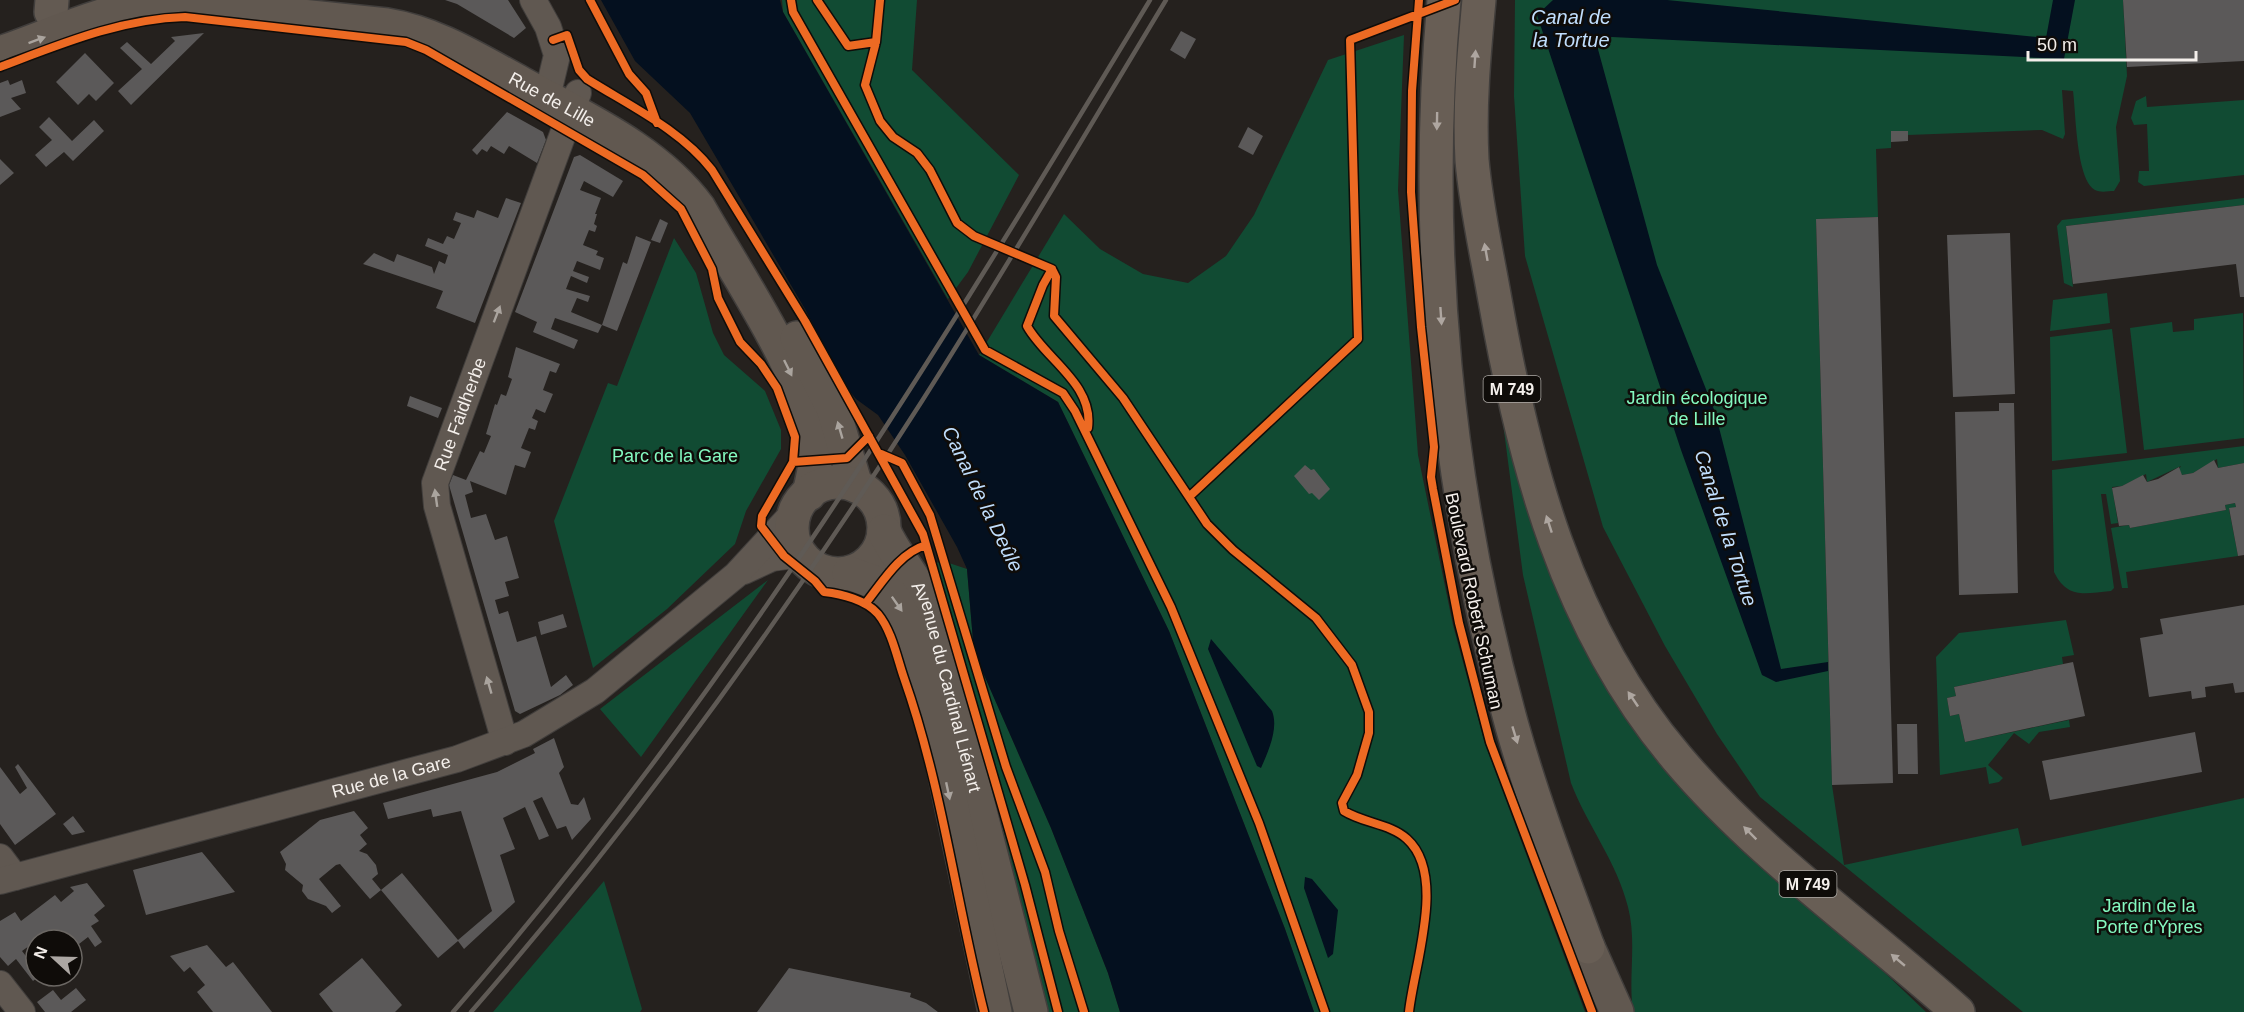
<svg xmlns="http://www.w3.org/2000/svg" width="2244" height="1012" font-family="Arial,sans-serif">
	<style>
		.green { fill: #114b33 }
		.water { fill: #04101f }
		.building { fill: #5b5959 }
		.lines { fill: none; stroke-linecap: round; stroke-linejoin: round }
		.street-casing { stroke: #413e3c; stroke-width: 28 }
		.secondary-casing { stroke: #413e3c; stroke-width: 36 }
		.primary-casing { stroke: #413e3c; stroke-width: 36 }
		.highway-casing { stroke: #413e3c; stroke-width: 36 }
		.street { stroke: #605851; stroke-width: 26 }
		.secondary { stroke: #635a52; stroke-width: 33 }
		.primary { stroke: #615850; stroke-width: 33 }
		.highway { stroke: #685e55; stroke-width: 33 }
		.rail { stroke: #5f5a55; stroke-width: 4.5 }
		.cycleway-casing { stroke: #0f0c09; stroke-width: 11 }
		.cycleway { stroke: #ed6a23; stroke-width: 8 }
		.oneway { fill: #aaa49e }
		.oneway2 { fill: #aea6a0 }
		.labels { text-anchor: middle; stroke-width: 5; stroke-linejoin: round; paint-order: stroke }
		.shield { fill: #0f0c09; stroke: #afaba7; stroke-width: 1.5 }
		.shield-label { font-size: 16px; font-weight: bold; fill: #f4efeb }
		.street-label { font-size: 18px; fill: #f4efeb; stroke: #0f0c09 }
		.park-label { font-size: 18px; fill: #84f9c0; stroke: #0f0c09 }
		.water-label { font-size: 20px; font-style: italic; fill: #c0defd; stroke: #0f0c09 }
	</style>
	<rect width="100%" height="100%" fill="#25211e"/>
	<path class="green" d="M 782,0 L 917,0 L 912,70 L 1019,175 L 968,272 L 948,299 L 783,12 Z
		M 1515,0 L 2123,0 L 2127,76 L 2116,127 L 2120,181 L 2114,191 C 2108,191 2101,193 2095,190 C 2076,179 2076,113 2073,91 L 2062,90 L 2065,134 L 2063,139 L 2042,130 L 1908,135 L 1907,131 L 1891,131 L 1891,148 L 1876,149 L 1878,217 L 1816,219 L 1832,785 L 1844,865 L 2018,828 L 2022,846 L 2244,798 L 2244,1012 L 2023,1012 L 1760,797 L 1717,734 L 1665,646 L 1603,527 L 1525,256 L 1514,96 Z
		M 1404,35 L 1398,190 L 1418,455 L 1453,625 L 1485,744 L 1585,1012 L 1314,1012 L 1285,929 L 1169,631 L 1058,402 L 979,355 L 1064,214 L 1100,249 L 1143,274 L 1188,283 L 1226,256 L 1254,215 L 1328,60 Z
		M 2146,96 L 2147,107 L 2244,100 L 2244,175 L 2144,186 L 2138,182 L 2139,171 L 2149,171 L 2147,124 L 2134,125 L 2131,118 L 2136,101 Z
		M 2244,198 L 2244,205 L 2066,226 L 2073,287 L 2064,283 L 2057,226 L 2062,220 Z
		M 674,238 L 696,273 L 713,333 L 724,355 L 765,391 L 781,430 L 781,449 L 746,511 L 735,544 L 667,609 L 593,668 L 554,521 L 608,383 L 617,386 Z
		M 2107,293 L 2110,323 L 2050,331 L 2053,300 Z
		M 2243,313 L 2244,438 L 2144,450 L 2130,328 L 2172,322 L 2173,332 L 2194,330 L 2194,319 Z
		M 2112,329 L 2127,453 L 2052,461 L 2050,337 Z
		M 1502,416 L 1589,651 L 1822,913 L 1926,1012 L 1633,1012 C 1628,977 1637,942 1628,907 C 1617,862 1587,825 1571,783 L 1523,575 Z
		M 2244,446 L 2244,463 L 2218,468 L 2217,459 L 2193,473 L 2182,475 L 2179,469 L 2181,466 L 2147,482 L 2146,474 L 2122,486 L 2112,487 L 2118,523 L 2111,524 L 2106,494 L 2101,494 L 2114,588 L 2111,591 C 2085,593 2068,600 2054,572 L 2052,470 Z
		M 2235,503 L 2236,507 L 2229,509 L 2238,556 L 2126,572 L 2128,588 L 2122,588 L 2111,528 L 2129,525 L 2130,528 L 2226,510 L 2225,505 Z
		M 946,562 L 967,569 L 974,652 L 1051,828 L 1108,973 L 1120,1012 L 1043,1012 L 925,572 L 931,563 Z
		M 768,580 L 641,757 L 600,709 Z
		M 2066,620 L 2074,655 L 2062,657 L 2063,664 L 1954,687 L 1956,696 L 1947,698 L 1950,716 L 1959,714 L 1965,742 L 2069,720 L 2070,727 L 2039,732 L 2029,744 L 2014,733 L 1988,765 L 2003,778 L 1999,782 L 1989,784 L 1986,767 L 1940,775 L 1936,657 L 1959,633 Z
		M 604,881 L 642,1009 L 640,1012 L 493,1012 Z"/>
	<path class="water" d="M 601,0 L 780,0 L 783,12 L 979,355 L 1058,402 L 1169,631 L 1285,929 L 1314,1012 L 1120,1012 L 1108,973 L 1051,828 L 974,652 L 967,569 L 957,547 L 905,455 L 878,415 L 856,399 L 844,384 L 805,309 L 690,113 L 635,61 Z
		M 1553,0 L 1667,0 L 2046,38 L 2053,0 L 2075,0 L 2064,59 L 1612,37 L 1596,42 L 1657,265 L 1715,412 L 1781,669 L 1828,662 L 1828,671 L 1776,682 L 1762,675 L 1681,450 L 1537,15 Z
		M 1211,639 L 1272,711 C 1279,728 1268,752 1261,768 L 1257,766 L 1208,649 Z
		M 1305,877 L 1312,879 L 1338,910 L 1333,954 L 1328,958 L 1304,888 Z"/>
	<path class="building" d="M 445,0 L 508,0 L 526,28 L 514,38 L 457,4 Z
		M 2123,0 L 2244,0 L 2244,61 L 2127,67 Z
		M 1181,31 L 1196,39 L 1185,59 L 1170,50 Z
		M 204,33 L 131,105 L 118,91 L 142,69 L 120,48 L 127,42 L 151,64 L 175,41 L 171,37 Z
		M 85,53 L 114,83 L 96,101 L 89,94 L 78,105 L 56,82 Z
		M 8,80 L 10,85 L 22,80 L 26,93 L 11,98 L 21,109 L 0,117 L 0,83 Z
		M 507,112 L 543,132 L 546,140 L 537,163 L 509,146 L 504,154 L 491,146 L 487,152 L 482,149 L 477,155 L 472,150 Z
		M 49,117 L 72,141 L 94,120 L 104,131 L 73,161 L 64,152 L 46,167 L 35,155 L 52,140 L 39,127 Z
		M 1248,127 L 1263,136 L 1253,155 L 1238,147 Z
		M 1891,131 L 1908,131 L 1908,141 L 1891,142 Z
		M 580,155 L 623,181 L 613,197 L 584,181 L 580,190 L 601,198 L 595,214 L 597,214 L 594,224 L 597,226 L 595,232 L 589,230 L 583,245 L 598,251 L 596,255 L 604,258 L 600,270 L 577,261 L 573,271 L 589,277 L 587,283 L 571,276 L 566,289 L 590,296 L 588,302 L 577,298 L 571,312 L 602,325 L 598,333 L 555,318 L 551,329 L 578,340 L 574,349 L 533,332 L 537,322 L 515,312 L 574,157 Z
		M 0,159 L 14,173 L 0,185 Z
		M 506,198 L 521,203 L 475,323 L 436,308 L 443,291 L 363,264 L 374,253 L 394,262 L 397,254 L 432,267 L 434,274 L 439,261 L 445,264 L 448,255 L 425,246 L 428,238 L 443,244 L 447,236 L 454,239 L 461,223 L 453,220 L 456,212 L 474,218 L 477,210 L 498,218 Z
		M 2244,205 L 2244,297 L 2240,297 L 2236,264 L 2073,284 L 2066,226 Z
		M 1878,217 L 1893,783 L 1832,785 L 1816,219 Z
		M 660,219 L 668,223 L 660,243 L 651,240 Z
		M 2010,233 L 2015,394 L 1953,397 L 1947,235 Z
		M 636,236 L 651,242 L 617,331 L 602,325 L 623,262 L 627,264 Z
		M 516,347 L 560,364 L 556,373 L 550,371 L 543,390 L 553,394 L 545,413 L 536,409 L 532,418 L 538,421 L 535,430 L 529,428 L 521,448 L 531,452 L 525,468 L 515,465 L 506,495 L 470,481 L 473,492 L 465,495 L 471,518 L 486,514 L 495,540 L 507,536 L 519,578 L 505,582 L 509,596 L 495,600 L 499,614 L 508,611 L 517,642 L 536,636 L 551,687 L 566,675 L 573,685 L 560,695 L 520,714 L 515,711 L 449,485 L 453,475 L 466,480 L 480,451 L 484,453 L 491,436 L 486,434 L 495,404 L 497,405 L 501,394 L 506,396 L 512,379 L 508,377 Z
		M 410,396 L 442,408 L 438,418 L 407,406 Z
		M 1999,403 L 2014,403 L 2018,593 L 1959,595 L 1955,412 L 1999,411 Z
		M 2214,460 L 2218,468 L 2244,463 L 2244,555 L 2238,556 L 2229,508 L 2236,507 L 2235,503 L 2225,505 L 2226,510 L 2130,528 L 2129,525 L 2119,526 L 2112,488 L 2122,486 L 2143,475 L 2147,482 L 2158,479 L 2179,467 L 2182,475 L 2193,473 Z
		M 1305,465 L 1311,470 L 1314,469 L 1330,489 L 1319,500 L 1312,493 L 1309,494 L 1294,476 Z
		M 2244,605 L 2244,692 L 2235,693 L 2233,683 L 2205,687 L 2206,697 L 2192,699 L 2191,691 L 2149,697 L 2140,638 L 2163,634 L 2160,619 Z
		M 563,614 L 567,627 L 541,635 L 538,622 Z
		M 2073,662 L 2085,716 L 1965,742 L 1959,714 L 1950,716 L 1947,698 L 1956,696 L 1954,687 Z
		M 1897,724 L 1917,724 L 1918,774 L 1898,774 Z
		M 2195,732 L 2202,772 L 2050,800 L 2042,761 Z
		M 554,738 L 564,767 L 559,773 L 571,804 L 578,805 L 584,797 L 591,819 L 572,840 L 566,826 L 557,829 L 542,797 L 533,801 L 549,836 L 539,840 L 525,807 L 503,818 L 515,849 L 500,855 L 515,902 L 464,949 L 458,941 L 438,958 L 381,890 L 402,873 L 458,940 L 492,911 L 461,811 L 433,817 L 431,809 L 388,819 L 383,803 L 497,772 L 535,753 L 533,749 Z
		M 18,764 L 56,814 L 15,845 L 0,824 L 0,767 L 20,794 L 27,788 L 15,767 Z
		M 354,811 L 368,828 L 360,835 L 367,844 L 359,851 L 367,854 L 376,865 L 378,874 L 372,879 L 381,890 L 370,899 L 340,864 L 336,865 L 319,879 L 341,906 L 332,913 L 326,906 L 308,899 L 302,891 L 303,885 L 285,870 L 286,864 L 280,852 L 320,820 Z
		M 73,816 L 85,832 L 72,835 L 63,824 Z
		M 202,852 L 235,892 L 146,915 L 133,870 Z
		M 87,883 L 105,906 L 94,915 L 99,921 L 91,926 L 102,942 L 95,947 L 88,937 L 79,944 L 74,938 L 36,940 L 36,954 L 29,946 L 22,951 L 36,969 L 36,976 L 39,976 L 33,981 L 16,959 L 8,966 L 0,957 L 0,921 L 15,912 L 21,921 L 55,895 L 61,902 L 74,891 L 70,887 Z
		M 207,945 L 226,967 L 233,962 L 272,1012 L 213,1012 L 197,992 L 205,985 L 190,967 L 184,972 L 170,956 Z
		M 362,958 L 402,1005 L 395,1012 L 333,1012 L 319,994 Z
		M 789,968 L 911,993 L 910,997 L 926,1003 L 938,1012 L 757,1012 Z
		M 76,988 L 86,1000 L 71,1012 L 45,1012 L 37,1002 L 53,990 L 61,1000 Z"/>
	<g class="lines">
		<g class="street-casing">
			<g id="street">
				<path d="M 533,0 L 548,27 L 557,55 L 547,97"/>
				<path d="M 744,571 L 772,558 L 801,554"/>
				<path id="s1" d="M 505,742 L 437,506 L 435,483 L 578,93"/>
				<path d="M 0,857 L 15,877"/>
				<path id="s2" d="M 0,881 L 457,759 L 524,734 L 595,691 L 736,575 L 797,509"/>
				<path d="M 0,984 L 22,1012"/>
			</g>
		</g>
		<g class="secondary-casing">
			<path id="secondary" d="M 51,12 L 52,0"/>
		</g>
		<g class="primary-casing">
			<g id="primary">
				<path id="s3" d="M 0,53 C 56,34 120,1 179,3 L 387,25 C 436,33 478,60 521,83 C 582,117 657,150 699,208 C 734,270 809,380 816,448 C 817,463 812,479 809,494"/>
				<path d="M 797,338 L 833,408 L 856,486"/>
				<circle cx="838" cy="528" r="46"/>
				<path id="s4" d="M 884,531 C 896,558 916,576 928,606 L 1031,1012"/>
				<path d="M 849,573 L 874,582 L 893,597 L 910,629 L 940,751 L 995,1012"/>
				<path d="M 1588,947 L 1617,1012"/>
			</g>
		</g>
		<g class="highway-casing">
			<path id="highway" d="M 1444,0 C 1422,244 1446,491 1512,726 C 1533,801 1561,874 1588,947
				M 1479,0 C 1474,53 1469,107 1472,160 C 1476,207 1487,254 1495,300 C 1524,464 1567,628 1677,758 C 1758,854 1864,928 1958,1012"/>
		</g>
		<use href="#street" class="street"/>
		<use href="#secondary" class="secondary"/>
		<use href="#primary" class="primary"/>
		<use href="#highway" class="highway"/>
		<path class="rail" d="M 453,1012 C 726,699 936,354 1150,0
			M 471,1012 C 637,821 786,614 922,401 C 1006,269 1085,134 1166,0"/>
		<g class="cycleway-casing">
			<path id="cycleway" d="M 590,0 L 629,74 L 646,93 L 657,123
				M 791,0 L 793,12 L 985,350 L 1063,393 L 1075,411 L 1171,607 L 1259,823 L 1325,1012
				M 817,0 L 848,46 L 876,42 L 880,0
				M 1419,0 L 1412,91 L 1411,192 L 1421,327 L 1434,447 L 1431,477 L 1433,489 L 1459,623 L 1490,742 L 1592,1012
				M 553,40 L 567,35 L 579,70 L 587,79 C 630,106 681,130 712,170 L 805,321 L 923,534 L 1025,885 L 1058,1012
				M 876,42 L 865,85 L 880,121 L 893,137 L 917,153 L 930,170 L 957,223 L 974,236 L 1052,269
				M 0,67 C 61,44 120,19 185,17 L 406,42 L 426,50 L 643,175 L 681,209 L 712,269 L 718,298 L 740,342 L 761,364 L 777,388 L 795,437 L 793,462 L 762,516 L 761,526 L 784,556 L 815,581 L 824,592 C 842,594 866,600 878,614 C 892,631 897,658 904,678 C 942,786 956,901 984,1012
				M 1088,428 C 1094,384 1045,359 1027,326 L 1043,285 L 1052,269 L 1056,277 L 1054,316 L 1123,398 L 1207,524 L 1233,550 L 1316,618 L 1352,665 L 1369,712 L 1369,733 L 1357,775 L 1342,803 L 1344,811 C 1363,823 1391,824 1407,839 C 1447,875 1414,965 1409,1012
				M 881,454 L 902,463 L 930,515 L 1006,767 L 1045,872 L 1059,931 L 1084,1012
				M 793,462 L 847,458 L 869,436
				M 1190,496 L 1358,339 L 1350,40 L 1455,0
				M 865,604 C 882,583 899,553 926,545"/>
		</g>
		<use href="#cycleway" class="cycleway"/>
	</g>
	<defs><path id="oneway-solid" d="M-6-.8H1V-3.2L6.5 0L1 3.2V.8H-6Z" transform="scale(1.5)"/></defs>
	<g class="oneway">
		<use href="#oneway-solid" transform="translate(37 40) rotate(-20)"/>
		<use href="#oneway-solid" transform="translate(497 314) rotate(-69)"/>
		<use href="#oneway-solid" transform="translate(788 368) rotate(64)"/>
		<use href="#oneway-solid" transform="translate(840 430) rotate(-106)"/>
		<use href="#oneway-solid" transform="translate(436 498) rotate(-98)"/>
		<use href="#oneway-solid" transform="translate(897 604) rotate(55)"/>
		<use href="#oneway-solid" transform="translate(489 685) rotate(-106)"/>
		<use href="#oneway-solid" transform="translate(948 791) rotate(78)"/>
	</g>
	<g class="oneway2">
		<use href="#oneway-solid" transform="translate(1475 59) rotate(-86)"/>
		<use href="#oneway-solid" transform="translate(1437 121) rotate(91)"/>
		<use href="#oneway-solid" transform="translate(1486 252) rotate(-100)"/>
		<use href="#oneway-solid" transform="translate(1441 316) rotate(86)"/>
		<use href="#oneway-solid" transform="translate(1549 524) rotate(-108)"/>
		<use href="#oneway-solid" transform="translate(1633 699) rotate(-124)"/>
		<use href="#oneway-solid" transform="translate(1515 735) rotate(73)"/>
		<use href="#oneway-solid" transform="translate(1750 833) rotate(-135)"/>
		<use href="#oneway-solid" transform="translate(1898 960) rotate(-140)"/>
	</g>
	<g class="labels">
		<g class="shield">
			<rect x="1483.5" y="376" width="57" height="26" rx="4.5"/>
			<rect x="1779.5" y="871" width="57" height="26" rx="4.5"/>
		</g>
		<g class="shield-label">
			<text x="1512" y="395">M 749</text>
			<text x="1808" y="890">M 749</text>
		</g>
		<g class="street-label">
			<text dy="6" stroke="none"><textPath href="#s3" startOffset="578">Rue de Lille</textPath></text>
			<text dy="6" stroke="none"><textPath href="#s1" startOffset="342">Rue Faidherbe</textPath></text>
			<text transform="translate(1474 601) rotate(78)" y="6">Boulevard Robert Schuman</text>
			<text dy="6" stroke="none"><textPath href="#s4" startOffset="170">Avenue du Cardinal Liénart</textPath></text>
			<text dy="6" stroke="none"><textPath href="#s2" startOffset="405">Rue de la Gare</textPath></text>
		</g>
		<g class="park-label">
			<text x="1697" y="404">Jardin écologique<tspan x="1697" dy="21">de Lille</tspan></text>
			<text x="675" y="462">Parc de la Gare</text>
			<text x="2149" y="912">Jardin de la<tspan x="2149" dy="21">Porte d'Ypres</tspan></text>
		</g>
		<g class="water-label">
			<text x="1571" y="24">Canal de<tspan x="1571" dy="23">la Tortue</tspan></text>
			<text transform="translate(983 499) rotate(64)" y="7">Canal de la Deûle</text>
			<text transform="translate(1726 528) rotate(72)" y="7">Canal de la Tortue</text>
		</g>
	</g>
	<g transform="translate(54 958) rotate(292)"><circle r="28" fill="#0f0c09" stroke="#6b6763" stroke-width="1.5"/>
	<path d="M0-4.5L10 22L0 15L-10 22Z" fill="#aca7a3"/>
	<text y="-9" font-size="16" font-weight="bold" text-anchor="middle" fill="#f4efeb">N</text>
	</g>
	<path d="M2028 51v9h168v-9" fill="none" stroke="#f4efeb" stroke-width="3"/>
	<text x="2037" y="51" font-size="18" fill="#f4efeb" stroke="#0f0c09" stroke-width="4.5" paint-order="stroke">50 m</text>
</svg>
